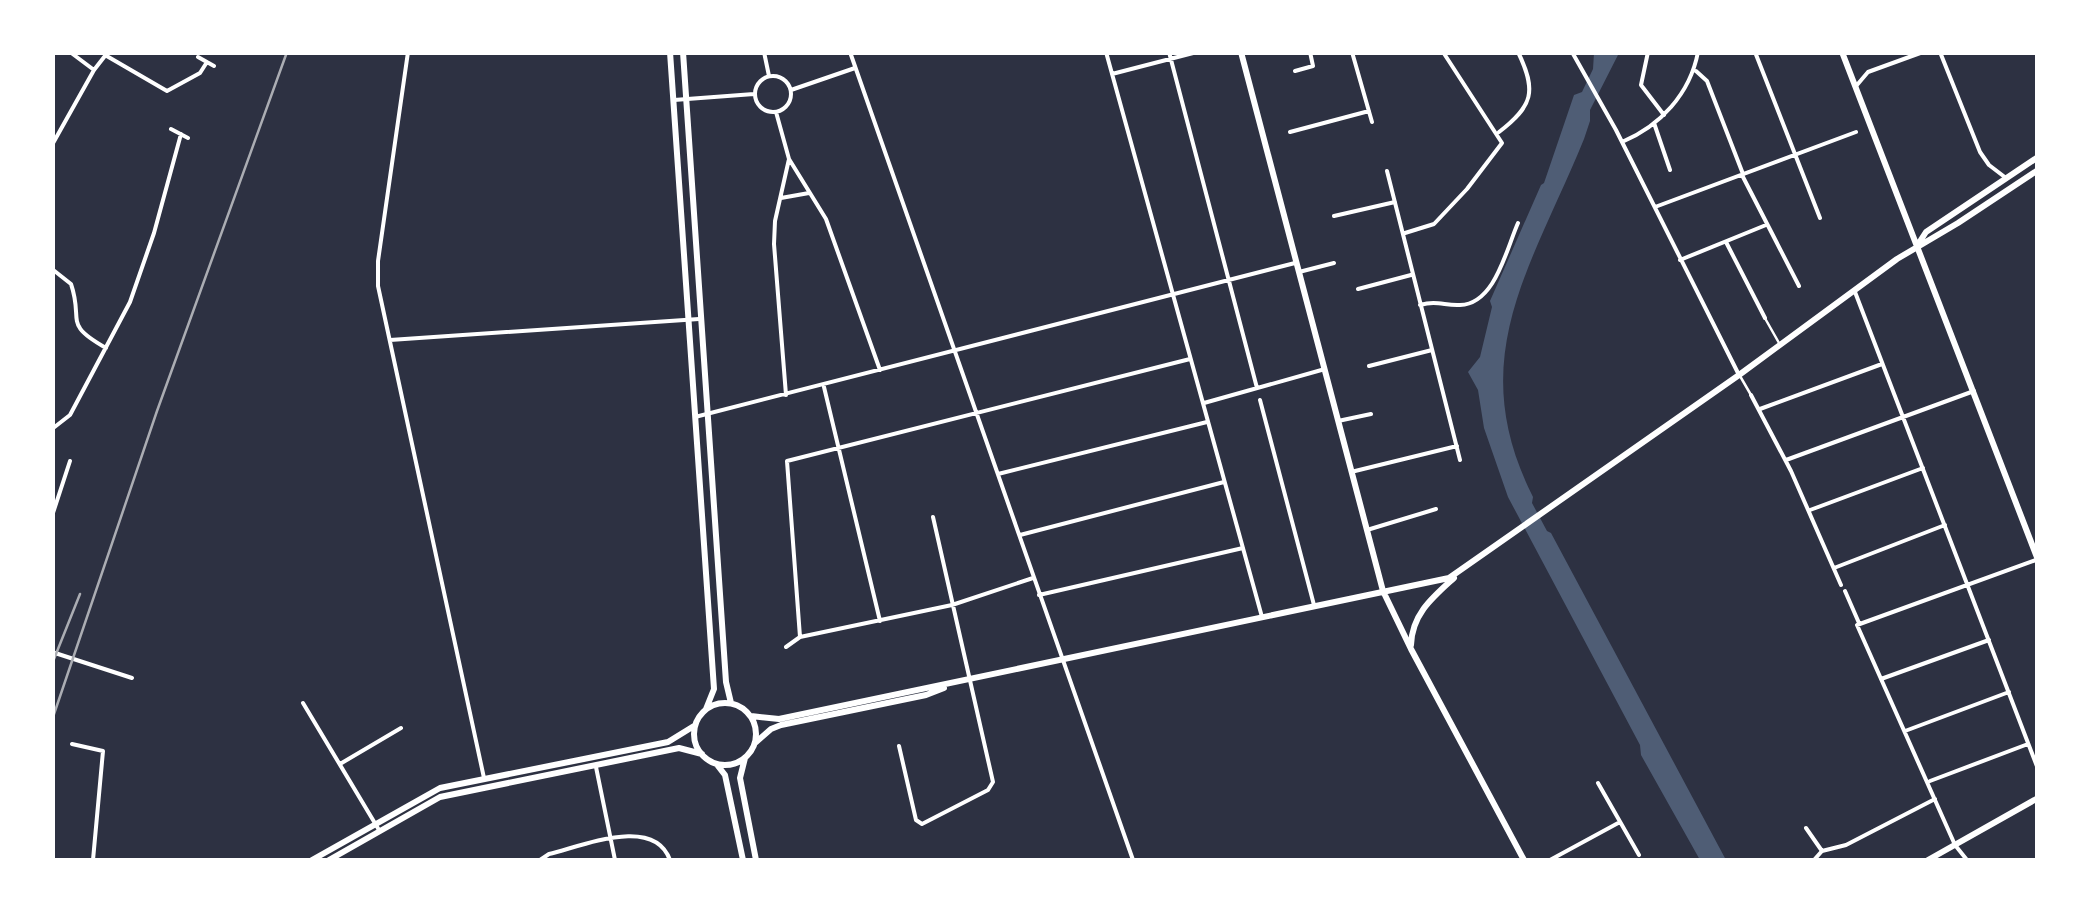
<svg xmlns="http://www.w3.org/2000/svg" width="2090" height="913" font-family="Inter,sans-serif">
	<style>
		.water { fill: #4f5d75 }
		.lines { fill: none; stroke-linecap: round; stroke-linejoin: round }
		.pedestrian { stroke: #fff; stroke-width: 2.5 }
		.minor { stroke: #fff; stroke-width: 4 }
		.primary { stroke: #fff; stroke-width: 6 }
		.rail { stroke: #abadb3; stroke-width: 2.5 }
	</style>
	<rect width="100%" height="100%" fill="#2d3142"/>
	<path class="water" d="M 1594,53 L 1619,53 L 1590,110 L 1590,121 L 1584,139 C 1531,269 1463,358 1533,497 L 1532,503 L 1547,531 L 1551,533 L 1726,860 L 1700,860 L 1641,755 L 1640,745 L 1508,497 L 1484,428 L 1478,390 L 1468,372 L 1480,357 L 1492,307 L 1490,301 L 1541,185 L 1544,183 L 1574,95 L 1582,92 L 1593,69 Z"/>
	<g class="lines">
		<path class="pedestrian" d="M 1766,320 L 1779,343
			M 1740,376 L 1751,395"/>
		<path class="minor" d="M 70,52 L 94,70
			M 408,52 L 378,261 L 378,286 L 484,778
			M 764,52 L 769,76
			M 850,52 L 1133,860
			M 1106,52 L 1262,617
			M 1169,52 L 1257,388
			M 1352,52 L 1372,122
			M 1572,52 L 1616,130 L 1739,375
			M 1648,52 L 1641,85 L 1664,115
			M 1755,52 L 1820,218
			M 1940,52 L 1980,152 L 1989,165 L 2006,178
			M 105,55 L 167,91 L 200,73 L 207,62
			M 198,57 L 214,66
			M 1295,71 L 1313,66 L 1310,52
			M 1696,71 L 1707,81 L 1743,174
			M 1112,74 L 1197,52
			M755 94a18 18 0 1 1 36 0a18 18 0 1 1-36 0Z
			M 1857,85 L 1868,72 L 1923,52
			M 791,90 L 855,68
			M 674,100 L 754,94
			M 776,112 L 789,159 L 826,219 L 880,370
			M 1654,123 L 1670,170
			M 171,129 L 188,138
			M 1290,132 L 1369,111
			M 1499,132 C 1533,106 1537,91 1518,52
			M 1622,142 C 1660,126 1690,94 1698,52
			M 52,145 L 94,70 L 108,52
			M 1387,171 L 1460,460
			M 1742,175 L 1799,286
			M 781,198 L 809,193
			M 1655,207 L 1856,132
			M 1334,216 L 1395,202
			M 1405,233 L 1434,224 L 1467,189 L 1502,143 L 1443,52
			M 1726,242 L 1765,318
			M 1680,260 L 1766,225
			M 52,269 L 71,284 C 84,322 62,323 106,348
			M 1299,272 L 1334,263
			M 1358,289 L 1411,275
			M 1855,292 L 2038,769
			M 1420,305 C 1437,300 1445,306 1460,305 C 1495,304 1506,250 1518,223
			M 390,340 L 699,319
			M 1369,366 L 1432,350
			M 824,387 L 880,621
			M 786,395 L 774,244 L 775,221 L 789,159
			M 1751,395 L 1791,471 L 1841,585
			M 1260,400 L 1314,605
			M 1204,403 L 1325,369
			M 1760,409 L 1882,364
			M 695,417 L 1295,263
			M 1338,421 L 1371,414
			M 52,429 L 70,415 L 130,302 L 154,233 L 181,134
			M 1786,460 L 1974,391
			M 1351,472 L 1457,446
			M 998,474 L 1207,422
			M 1810,510 L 1923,468
			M 52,516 L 70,461
			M 1367,530 L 1436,509
			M 1020,535 L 1224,482
			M 1834,568 L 1945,525
			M 1845,591 L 1859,623
			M 1039,595 L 1243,548
			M 800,637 L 787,461 L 1190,359
			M 786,647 L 800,637 L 952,605 L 1033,578
			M 52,652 L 132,678
			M 1881,679 L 1989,640
			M 303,703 L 379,830
			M 1905,731 L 2009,692
			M 72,744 L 103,751 L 93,860
			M 899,746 L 916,820 L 922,824 L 988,790 L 993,782 L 933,517
			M 340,764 L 401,728
			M 596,767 L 615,860
			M 1930,781 L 2028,744
			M 1598,783 L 1639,855
			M 1806,828 L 1822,851 L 1846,845 L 1935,799
			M 540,860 L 549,854 C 583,846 654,815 670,860
			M 1550,860 L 1620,822
			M 1814,860 L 1822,851
			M 1967,860 L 1955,845 L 1857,625 L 2036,560"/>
		<path class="primary" d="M 670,52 L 714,689 L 706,709
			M 683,52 L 726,682 L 731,703
			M 1241,52 L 1383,591 L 1411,649 L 1524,860
			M 1842,52 L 2038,560
			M 1917,246 L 1926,232 L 2038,157
			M 1411,645 C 1412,614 1433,597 1454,578
			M694 734a31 31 0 1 1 62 0a31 31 0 1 1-62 0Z
			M 751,716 L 779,719 L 1449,578 L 1739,375 L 1897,259 L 1958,223 L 2038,170
			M 755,743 L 771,729 L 781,725 L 926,695 L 944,688
			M 745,758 L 740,778 L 756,860
			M 718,766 L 725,775 L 743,860
			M 312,860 L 440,788 L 668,742 L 694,726
			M 329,860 L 440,797 L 679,748 L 702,754
			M 1928,860 L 2038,798"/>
		<path class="rail" d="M 52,664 L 80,594
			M 52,720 L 157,411 L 287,52"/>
	</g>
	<rect width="2090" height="913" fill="none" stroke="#ffffff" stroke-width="110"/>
</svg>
